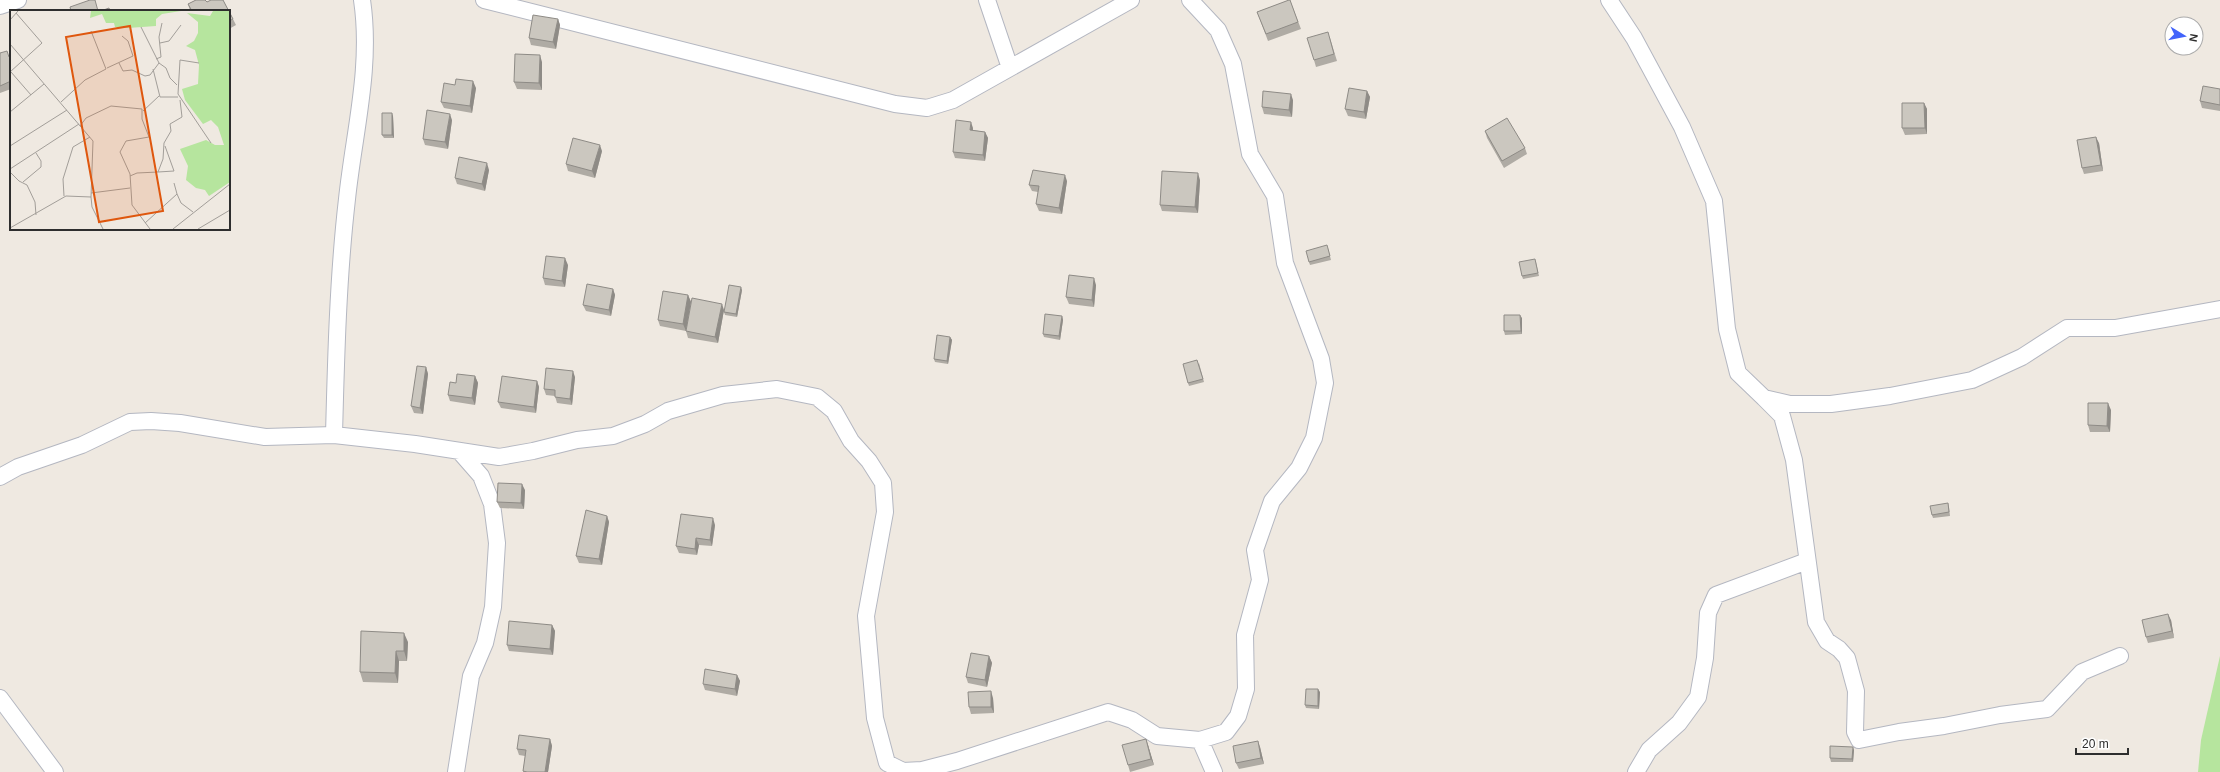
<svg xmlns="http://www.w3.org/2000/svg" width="2220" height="772" font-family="Helvetica,sans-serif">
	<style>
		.green { fill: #b6e59e }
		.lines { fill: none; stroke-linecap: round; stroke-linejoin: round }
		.minor-casing { stroke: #b4b7c1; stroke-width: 18 }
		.minor { stroke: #fff; stroke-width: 16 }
		.wall { fill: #afaba4 }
		.shaded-wall { fill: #8e8b86 }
		.building { fill: #cbc7bf; stroke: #8e8b86 }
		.inset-road { fill: none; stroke: #a29e99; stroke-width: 1 }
		.view { fill: #df570e; fill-opacity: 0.15; stroke: #df570e; stroke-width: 2 }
		.inset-edge { fill: none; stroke: #2e2e2e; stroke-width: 2 }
	</style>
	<rect width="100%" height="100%" fill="#efe9e1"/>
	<path class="green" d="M 2220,656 L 2220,772 L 2198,772 L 2201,740 Z"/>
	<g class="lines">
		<g class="minor-casing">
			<path id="minor" d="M 484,0 L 895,104 L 927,108 L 953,100 L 1131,0
				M 987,0 L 1010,68
				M 1609,0 L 1634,38 L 1682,127 L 1714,201 L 1727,329 L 1738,373 L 1764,398 L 1790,404 L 1831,404 L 1890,396 L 1972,380 L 2022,357 L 2067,328 L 2115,328 L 2220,309
				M 0,6 L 18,0
				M 1764,398 L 1782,416 L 1794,460 L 1816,622 L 1827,641 L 1839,649 L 1847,658 L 1856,691 L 1855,732 L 1859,740 L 1899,732 L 1944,726 L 2000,715 L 2047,709 L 2082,672 L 2120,656
				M 334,435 C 336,357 338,277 347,199 C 354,132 372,67 362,0
				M 0,477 L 18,467 L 82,445 L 130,422 L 151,421 L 180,423 L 265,437 L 334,435 L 415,444 L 499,457 L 533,451 L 577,440 L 613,436 L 645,424 L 668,411 L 723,395 L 777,389 L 817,397 L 834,411 L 851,441 L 869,461 L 883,483 L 885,512 L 866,616 L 875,718 L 887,763 L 903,771 L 922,770 L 957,761 L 1108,712 L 1132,720 L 1157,736 L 1200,740 L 1226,732 L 1238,716 L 1246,689 L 1245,635 L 1260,580 L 1255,550 L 1272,501 L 1299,468 L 1314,438 L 1325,383 L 1321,359 L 1285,263 L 1275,196 L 1250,154 L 1233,64 L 1218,30 L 1190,0
				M 0,698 L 55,772
				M 1200,740 L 1214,772
				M 456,772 L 471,676 L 485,643 L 493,607 L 497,543 L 492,504 L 481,476 L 460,452
				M 1636,772 L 1649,750 L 1679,723 L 1698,697 L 1705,658 L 1708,613 L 1716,595 L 1807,561"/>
		</g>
		<use href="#minor" class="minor"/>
	</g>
	<path class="wall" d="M 196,0 L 205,0 L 207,2 L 211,0 L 223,0 L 233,19 L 236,25 L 229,29 L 229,11 L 190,11 L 188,4 Z
		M 1290,0 L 1301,29 L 1268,41 L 1257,12 Z
		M 558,19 L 560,25 L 556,49 L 531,45 L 529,38 Z
		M 1330,38 L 1337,61 L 1316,67 L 1314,60 Z
		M 0,53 L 9,57 L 11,56 L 11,89 L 0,93 Z
		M 542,62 L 542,90 L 517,89 L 514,82 Z
		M 455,85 L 476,88 L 472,113 L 444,108 L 441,102 Z
		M 2220,89 L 2220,111 L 2202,108 L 2200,101 Z
		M 1367,91 L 1370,97 L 1366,119 L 1348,116 L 1345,109 Z
		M 1293,100 L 1292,117 L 1264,114 L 1262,107 Z
		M 1924,103 L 1927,109 L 1927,134 L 1905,135 L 1902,128 Z
		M 393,116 L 394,138 L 384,138 L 382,135 Z
		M 452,120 L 448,149 L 425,145 L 423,139 Z
		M 973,128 L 973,130 L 985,132 L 988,138 L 985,161 L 955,158 L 953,152 Z
		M 1485,131 L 1525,148 L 1527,154 L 1504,168 L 1487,138 Z
		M 2099,143 L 2103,171 L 2084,174 L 2082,168 Z
		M 602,151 L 595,178 L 568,171 L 566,164 Z
		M 489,170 L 485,191 L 457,184 L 455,178 Z
		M 1200,180 L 1198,213 L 1162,211 L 1160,205 Z
		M 1067,181 L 1062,214 L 1039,211 L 1036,204 L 1038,192 L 1032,191 L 1029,185 Z
		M 1328,248 L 1331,260 L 1310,265 L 1309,262 Z
		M 1536,262 L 1539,276 L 1523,279 L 1522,276 Z
		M 568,265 L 565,287 L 545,285 L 543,278 Z
		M 1096,285 L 1094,307 L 1069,304 L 1066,297 Z
		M 613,289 L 615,295 L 611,316 L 586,311 L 583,305 Z
		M 742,290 L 737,317 L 725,315 L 724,312 Z
		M 688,295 L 691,302 L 686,330 L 724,310 L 718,343 L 688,338 L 686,331 L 660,326 L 658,320 Z
		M 1062,316 L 1063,320 L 1060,340 L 1044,337 L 1043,334 Z
		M 1522,318 L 1522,334 L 1505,335 L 1504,331 Z
		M 950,337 L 952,340 L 948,364 L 935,362 L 934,359 Z
		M 1199,363 L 1204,382 L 1189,386 L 1188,383 Z
		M 426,367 L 428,374 L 423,414 L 414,413 L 411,406 Z
		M 475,376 L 478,383 L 475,405 L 450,401 L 448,395 L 456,383 Z
		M 575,377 L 572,405 L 557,403 L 555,396 L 546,395 L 544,389 Z
		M 537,381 L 539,387 L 536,413 L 501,408 L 498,402 Z
		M 2111,410 L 2110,432 L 2090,432 L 2088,425 Z
		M 525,490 L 524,509 L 500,508 L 497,502 Z
		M 1948,503 L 1949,507 L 1950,516 L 1933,518 L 1932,515 Z
		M 607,516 L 609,522 L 602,565 L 579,563 L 576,556 Z
		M 715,525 L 712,546 L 699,545 L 697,555 L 679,553 L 676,546 Z
		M 2171,620 L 2174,638 L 2148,643 L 2146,637 Z
		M 552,625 L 555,631 L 553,655 L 509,651 L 507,645 Z
		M 408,642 L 407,661 L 399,661 L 398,683 L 363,682 L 360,672 Z
		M 989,656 L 992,663 L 987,687 L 968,683 L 966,677 Z
		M 737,675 L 740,681 L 737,696 L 705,690 L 703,684 Z
		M 1320,692 L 1319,709 L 1306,708 L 1305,705 Z
		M 993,698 L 994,713 L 971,714 L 969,707 Z
		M 550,739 L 552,746 L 548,772 L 523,772 L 525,756 L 519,755 L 517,749 Z
		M 1146,739 L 1148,745 L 1154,765 L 1130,772 L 1128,765 Z
		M 1260,747 L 1264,764 L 1239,769 L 1236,763 Z
		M 1854,750 L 1853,762 L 1831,762 L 1830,758 Z"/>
	<path class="shaded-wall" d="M 558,19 L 560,25 L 556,49 L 553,42 Z
		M 540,55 L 542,62 L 542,90 L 539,83 Z
		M 473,81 L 476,88 L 472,113 L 470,106 Z
		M 1367,91 L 1370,97 L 1366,119 L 1364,112 Z
		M 1291,94 L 1293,100 L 1292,117 L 1289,110 Z
		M 1924,103 L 1927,109 L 1927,134 L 1925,128 Z
		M 392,113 L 393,116 L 394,138 L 392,135 Z
		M 450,114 L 452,120 L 448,149 L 445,142 Z
		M 971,122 L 973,128 L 972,137 L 970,130 Z
		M 985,132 L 988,138 L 985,161 L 983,155 Z
		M 2096,137 L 2099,143 L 2103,171 L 2101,165 Z
		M 600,145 L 602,151 L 595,178 L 592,171 Z
		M 487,163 L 489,170 L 485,191 L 482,184 Z
		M 1198,173 L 1200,180 L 1198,213 L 1195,207 Z
		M 1065,175 L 1067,181 L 1062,214 L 1059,208 Z
		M 565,258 L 568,265 L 565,287 L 562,281 Z
		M 1094,278 L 1096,285 L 1094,307 L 1092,300 Z
		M 741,287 L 742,290 L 737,317 L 736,314 Z
		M 613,289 L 615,295 L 611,316 L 609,310 Z
		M 688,295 L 691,302 L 686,331 L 683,324 Z
		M 722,304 L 724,310 L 718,343 L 715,337 Z
		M 1520,315 L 1522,318 L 1522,334 L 1521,331 Z
		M 1062,316 L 1063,320 L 1060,340 L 1059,336 Z
		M 950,337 L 952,340 L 948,364 L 947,361 Z
		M 426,367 L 428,374 L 423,414 L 420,408 Z
		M 573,371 L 575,377 L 572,405 L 570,399 Z
		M 475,376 L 478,383 L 475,405 L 472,398 Z
		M 537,381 L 539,387 L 536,413 L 534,407 Z
		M 2108,403 L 2111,410 L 2110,432 L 2107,426 Z
		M 522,484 L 525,490 L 524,509 L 521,503 Z
		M 607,516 L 609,522 L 602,565 L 599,559 Z
		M 713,518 L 715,525 L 712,546 L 710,540 Z
		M 696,538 L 699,545 L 697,555 L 695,549 Z
		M 2168,614 L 2171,620 L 2174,638 L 2172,631 Z
		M 552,625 L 555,631 L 553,655 L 550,649 Z
		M 404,633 L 408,642 L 407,661 L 404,651 Z
		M 396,651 L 399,661 L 398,683 L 395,673 Z
		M 989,656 L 992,663 L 987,687 L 985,680 Z
		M 737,675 L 740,681 L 737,696 L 735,689 Z
		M 1318,689 L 1320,692 L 1319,709 L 1318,706 Z
		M 991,691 L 993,698 L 994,713 L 991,707 Z
		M 550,739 L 552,746 L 548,772 L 545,772 Z
		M 1146,739 L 1148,745 L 1154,765 L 1151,759 Z
		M 1258,741 L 1260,747 L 1264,764 L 1261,758 Z
		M 1853,747 L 1854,750 L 1853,762 L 1852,759 Z"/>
	<path class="building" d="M 90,0 L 95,0 L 98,11 L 71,11 L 70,7 Z
		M 196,0 L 205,0 L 207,2 L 211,0 L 223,0 L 233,19 L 229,21 L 229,11 L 192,11 L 188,4 Z
		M 1289,0 L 1290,0 L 1298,22 L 1266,34 L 1257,12 Z
		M 109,8 L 110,11 L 101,11 Z
		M 533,15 L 558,19 L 553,42 L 529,38 Z
		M 1328,32 L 1334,54 L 1314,60 L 1307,38 Z
		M 7,51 L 9,57 L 11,56 L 11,81 L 0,86 L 0,53 Z
		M 515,54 L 540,55 L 539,83 L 514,82 Z
		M 456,79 L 473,81 L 470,106 L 441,102 L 444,83 L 455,85 Z
		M 2203,86 L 2220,89 L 2220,105 L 2200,101 Z
		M 1349,88 L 1367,91 L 1364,112 L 1345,109 Z
		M 1263,91 L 1291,94 L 1289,110 L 1262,107 Z
		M 1902,103 L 1924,103 L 1925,128 L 1902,128 Z
		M 427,110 L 450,114 L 445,142 L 423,139 Z
		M 382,113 L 392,113 L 392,135 L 382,135 Z
		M 1507,118 L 1525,148 L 1502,161 L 1485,131 Z
		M 956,120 L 971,122 L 970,130 L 985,132 L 983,155 L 953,152 Z
		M 2096,137 L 2101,165 L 2082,168 L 2077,140 Z
		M 573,138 L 600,145 L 592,171 L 566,164 Z
		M 459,157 L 487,163 L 482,184 L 455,178 Z
		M 1033,170 L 1065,175 L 1059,208 L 1036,204 L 1039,186 L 1029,185 Z
		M 1162,171 L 1198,173 L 1195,207 L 1160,205 Z
		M 1327,245 L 1330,256 L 1309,262 L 1306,251 Z
		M 546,256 L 565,258 L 562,281 L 543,278 Z
		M 1535,259 L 1538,273 L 1522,276 L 1519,262 Z
		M 1069,275 L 1094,278 L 1092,300 L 1066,297 Z
		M 587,284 L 613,289 L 609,310 L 583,305 Z
		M 729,285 L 741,287 L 736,314 L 724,312 Z
		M 663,291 L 688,295 L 683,324 L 658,320 Z
		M 692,298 L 722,304 L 715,337 L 686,331 Z
		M 1045,314 L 1062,316 L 1059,336 L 1043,334 Z
		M 1504,315 L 1520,315 L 1521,331 L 1504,331 Z
		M 937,335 L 950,337 L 947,361 L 934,359 Z
		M 1197,360 L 1203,379 L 1188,383 L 1183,364 Z
		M 417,366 L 426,367 L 420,408 L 411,406 Z
		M 546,368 L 573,371 L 570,399 L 555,397 L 555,390 L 544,389 Z
		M 457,374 L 475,376 L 472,398 L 448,395 L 450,382 L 456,383 Z
		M 502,376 L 537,381 L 534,407 L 498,402 Z
		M 2088,403 L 2108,403 L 2107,426 L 2088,425 Z
		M 498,483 L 522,484 L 521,503 L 497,502 Z
		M 1948,503 L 1949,512 L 1932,515 L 1930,506 Z
		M 586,510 L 607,516 L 599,559 L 576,556 Z
		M 681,514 L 713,518 L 710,540 L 696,538 L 695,549 L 676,546 Z
		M 2168,614 L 2172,631 L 2146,637 L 2142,620 Z
		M 509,621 L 552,625 L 550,649 L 507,645 Z
		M 361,631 L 404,633 L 404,651 L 396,651 L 395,673 L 360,672 Z
		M 971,653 L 989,656 L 985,680 L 966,677 Z
		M 705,669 L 737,675 L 735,689 L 703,684 Z
		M 1306,689 L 1318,689 L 1318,706 L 1305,705 Z
		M 991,691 L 991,707 L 969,707 L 968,692 Z
		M 519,735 L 550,739 L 545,772 L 527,772 L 523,771 L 526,750 L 517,749 Z
		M 1146,739 L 1151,759 L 1128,765 L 1122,745 Z
		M 1258,741 L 1261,758 L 1236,763 L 1233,746 Z
		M 1830,746 L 1853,747 L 1852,759 L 1830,758 Z"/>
	<g transform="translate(10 10)">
		<rect width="220" height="220" fill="#efe9e1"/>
		<path d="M 81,1 L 171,1 L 152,4 L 146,9 L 146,16 L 118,18 L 105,17 L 104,13 L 96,13 L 92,4 L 80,8 ZM 203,1 L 220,1 L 220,172 L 199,186 L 195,180 L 186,178 L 176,170 L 178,156 L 170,139 L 196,130 L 205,135 L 214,135 L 208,117 L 201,110 L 193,114 L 175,90 L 172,79 L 188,74 L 189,55 L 185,40 L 176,36 L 184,31 L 188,23 L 188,12 L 177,3 L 200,6 Z" fill="#b6e59e"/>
		<path class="inset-road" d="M 0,10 L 8,1M 131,17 L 149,53 L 156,58 L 160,68 L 167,75M 150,33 L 159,31 L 171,15M 0,34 L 83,131 L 81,187 L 82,197 L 93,219M 146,49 L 151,47 L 149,27 L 152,13M 109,53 L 113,61 L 122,60 L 135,66 L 140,65 L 149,53M 189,53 L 170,50 L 168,84 L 201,133M 97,58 L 123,46 L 118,31 L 112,26M 143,59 L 150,87 L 168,87M 0,62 L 32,33 L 6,3M 1,62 L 21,85M 51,92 L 75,70 L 96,59 L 81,21M 133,101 L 149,86M 0,102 L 34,74M 70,116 L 76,108 L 101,96 L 132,99 L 132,109 L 139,127 L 116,131 L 110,142 L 120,164 L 122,195 L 140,219M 0,136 L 57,100M 0,159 L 69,114M 0,162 L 9,171 L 17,175 L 25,192 L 26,205M 148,162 L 164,161 L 155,136M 120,166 L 127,163 L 148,162 L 153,149 L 154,133 L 161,121 L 160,114 L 172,107 L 170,90M 13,172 L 31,157 L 31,151 L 26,143M 81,183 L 120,178M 167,184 L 171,193 L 183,202M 54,186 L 53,169 L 63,137 L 80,127M 135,213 L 167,184 L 164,173M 0,218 L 56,186 L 81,187M 163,219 L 220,174M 188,219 L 220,200"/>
		<path class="view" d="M 120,16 L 153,201 L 89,212 L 56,27 Z"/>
		<rect width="220" height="220" class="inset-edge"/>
	</g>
	<g transform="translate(2184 36) rotate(100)"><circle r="19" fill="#ffffff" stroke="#ababab"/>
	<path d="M0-3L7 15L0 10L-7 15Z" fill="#4264fb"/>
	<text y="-6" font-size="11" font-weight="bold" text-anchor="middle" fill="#2e2e2e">N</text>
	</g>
	<path d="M2076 748v6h52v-6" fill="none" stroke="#2e2e2e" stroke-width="2"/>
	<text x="2082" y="748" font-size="12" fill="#2e2e2e" stroke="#ffffff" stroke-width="3" paint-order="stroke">20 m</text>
</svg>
